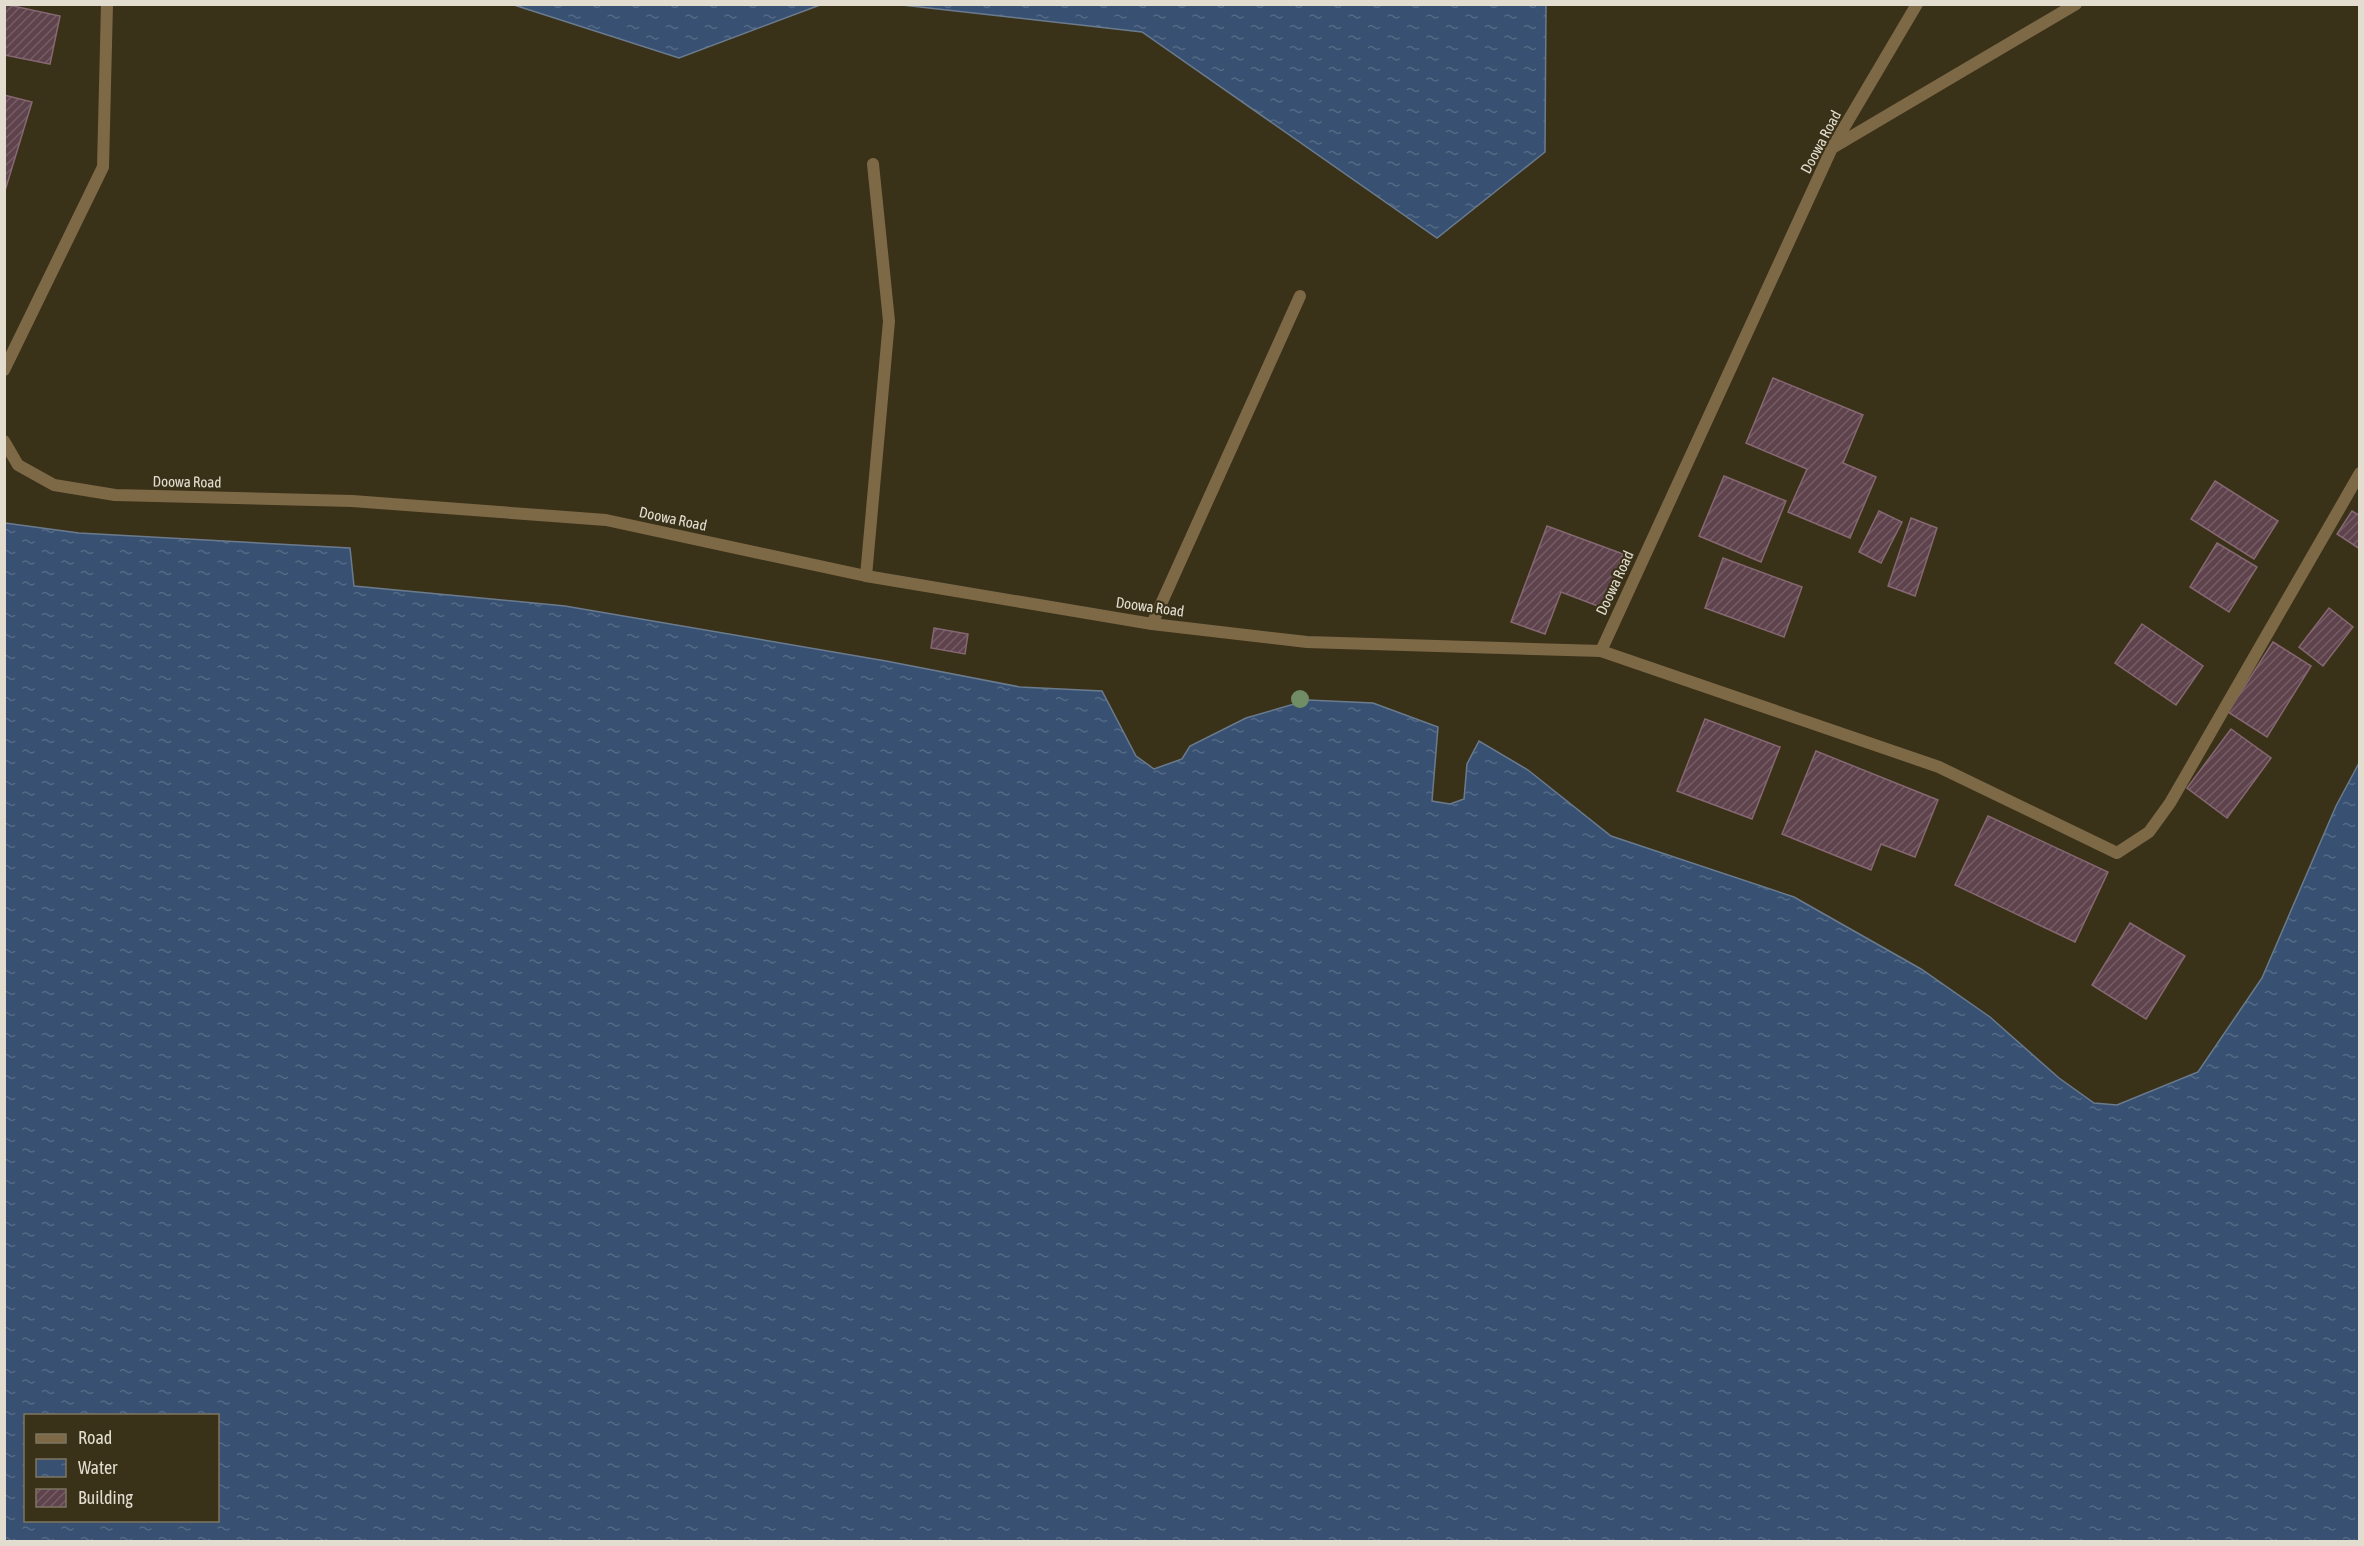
<svg xmlns="http://www.w3.org/2000/svg" width="2364" height="1546" font-family="'Asap Condensed',sans-serif">
	<style>
		.water { fill: url(#water-ripples); stroke: #6b7b8e; stroke-width: 1.5; fill-rule: evenodd }
		.building { fill: url(#building-hatch); stroke: #866872; stroke-width: 1.5 }
		.lines { fill: none; stroke-linecap: round; stroke-linejoin: round }
		.minor { stroke: #7e6947; stroke-width: 12 }
		.tertiary { stroke: #7e6947; stroke-width: 12 }
		.tree { fill: #718d65 }
		.labels { text-anchor: middle; stroke-width: 4.5; stroke-linejoin: round; paint-order: stroke }
		.street-label { font-size: 15px; fill: #e2ddcf; stroke: #3a3119 }
	</style>
	<defs>
		<pattern id="water-ripples" width="26" height="14" patternUnits="userSpaceOnUse" patternTransform="scale(1.5)"><rect width="26" height="14" fill="#385172"/><path d="M2 4q2-2 4 0t4 0M15 11q2-2 4 0t4 0" fill="none" stroke="#546a85"/></pattern>
		<pattern id="building-hatch" width="6" height="6" patternUnits="userSpaceOnUse" patternTransform="scale(1.5)"><rect width="6" height="6" fill="#5e434c"/><path d="M-1 1l2-2M0 6l6-6M5 7l2-2" fill="none" stroke="#755e65"/></pattern>
	</defs>
	<rect width="100%" height="100%" fill="#3a3119"/>
	<path class="water" d="M 514,5 L 820,5 L 679,58 Z
		M 902,5 L 1546,5 L 1545,152 L 1437,238 L 1142,32 Z
		M 5,523 L 79,533 L 350,548 L 354,586 L 565,606 L 886,661 L 1020,687 L 1102,691 L 1136,756 L 1154,769 L 1182,759 L 1190,746 L 1246,718 L 1308,700 L 1373,703 L 1438,727 L 1432,801 L 1450,804 L 1464,799 L 1467,764 L 1479,741 L 1528,770 L 1611,836 L 1794,897 L 1921,969 L 1990,1017 L 2059,1078 L 2094,1103 L 2117,1105 L 2198,1072 L 2262,978 L 2336,806 L 2359,763 L 2359,1541 L 5,1541 ZM 26,1416 L 218,1416 L 218,1520 L 26,1520 Z"/>
	<path class="building" d="M 4,4 L 60,16 L 50,64 L 4,55 Z
		M 4,95 L 32,102 L 4,194 Z
		M 1773,378 L 1863,415 L 1843,463 L 1876,477 L 1850,538 L 1788,512 L 1807,469 L 1746,443 Z
		M 1724,476 L 1786,501 L 1761,562 L 1699,536 Z
		M 2215,481 L 2278,521 L 2254,559 L 2191,519 Z
		M 1879,511 L 1902,522 L 1881,563 L 1859,552 Z
		M 2352,511 L 2360,516 L 2360,549 L 2337,534 Z
		M 1911,518 L 1937,528 L 1915,596 L 1888,586 Z
		M 1547,526 L 1623,554 L 1603,608 L 1561,592 L 1545,634 L 1511,622 Z
		M 2217,543 L 2257,567 L 2229,612 L 2190,587 Z
		M 1723,558 L 1802,587 L 1784,637 L 1705,608 Z
		M 2329,608 L 2353,627 L 2323,666 L 2299,647 Z
		M 2142,624 L 2203,666 L 2176,705 L 2115,663 Z
		M 934,628 L 968,634 L 965,654 L 931,648 Z
		M 2273,642 L 2311,666 L 2267,737 L 2228,712 Z
		M 1705,719 L 1780,747 L 1752,819 L 1677,791 Z
		M 2231,729 L 2271,758 L 2227,818 L 2187,788 Z
		M 1816,751 L 1938,800 L 1915,857 L 1881,844 L 1871,870 L 1782,834 Z
		M 1988,816 L 2108,872 L 2075,942 L 1955,885 Z
		M 2130,923 L 2185,956 L 2146,1019 L 2092,985 Z"/>
	<g class="lines">
		<path class="minor" d="M 1832,148 L 2076,4
			M 866,576 L 889,321 L 873,164
			M 1152,624 L 1300,296
			M 1601,651 L 1939,767 L 2117,853 L 2149,832 L 2170,803 L 2360,473"/>
		<path class="tertiary" d="M 4,370 L 103,167 L 107,4
			M 4,441 L 18,465 L 54,485 L 115,495 L 352,501 L 606,520 L 866,576 L 1152,624 L 1307,642 L 1601,651 L 1832,148 L 1917,4"/>
	</g>
	<circle class="tree" cx="1300" cy="699" r="9"/>
	<g class="labels">
		<g class="street-label">
			<text transform="translate(1821 142) rotate(-62)" y="5">Doowa Road</text>
			<text transform="translate(187 482) rotate(1)" y="5">Doowa Road</text>
			<text transform="translate(673 519) rotate(12)" y="5">Doowa Road</text>
			<text transform="translate(1615 583) rotate(-65)" y="5">Doowa Road</text>
			<text transform="translate(1150 607) rotate(8)" y="5">Doowa Road</text>
		</g>
	</g>
	<rect width="2364" height="1546" fill="none" stroke="#e2ddcf" stroke-width="12"/>
	<rect x="24" y="1414" width="195" height="108" fill="#3a3119" stroke="#7d7662" stroke-width="1.5"/>
	<rect x="36" y="1434" width="30" height="9" fill="#7e6947" stroke="#7d7662" stroke-width="1.5"/>
	<text x="78" y="1444" font-size="18" fill="#e2ddcf">Road</text>
	<rect x="36" y="1459" width="30" height="18" fill="url(#water-ripples)" stroke="#7d7662" stroke-width="1.5"/>
	<text x="78" y="1474" font-size="18" fill="#e2ddcf">Water</text>
	<rect x="36" y="1489" width="30" height="18" fill="url(#building-hatch)" stroke="#7d7662" stroke-width="1.5"/>
	<text x="78" y="1504" font-size="18" fill="#e2ddcf">Building</text>
</svg>
